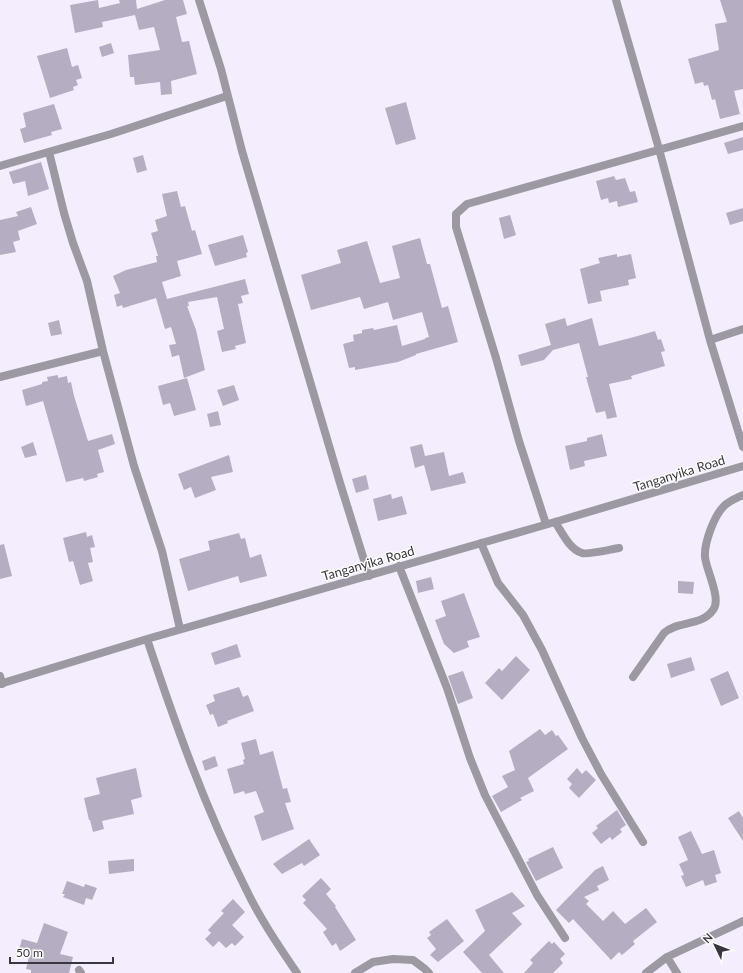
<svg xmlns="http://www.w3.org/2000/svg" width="743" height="973" font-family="Lato,sans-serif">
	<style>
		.building { fill: #b5aec2 }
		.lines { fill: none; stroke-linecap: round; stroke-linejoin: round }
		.street { stroke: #9c99a2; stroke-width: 8 }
		.labels { text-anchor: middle; stroke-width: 3; stroke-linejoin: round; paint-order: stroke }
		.street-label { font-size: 13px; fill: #38363e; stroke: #fefefe }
	</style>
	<rect width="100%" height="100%" fill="#f3edfe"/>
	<path class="building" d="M 98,0 L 99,8 L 120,3 L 119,0 L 136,0 L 137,9 L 165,0 L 183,0 L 187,14 L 176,17 L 182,42 L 189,41 L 197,74 L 171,81 L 172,94 L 161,95 L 160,82 L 135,85 L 134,77 L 130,77 L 128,55 L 160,50 L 154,27 L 139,30 L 135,15 L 102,22 L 103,27 L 75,33 L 70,5 Z
		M 720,0 L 743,0 L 743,89 L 734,91 L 740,114 L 720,119 L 715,99 L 712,100 L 708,85 L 704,86 L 703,82 L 695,84 L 688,59 L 719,50 L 715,24 L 727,22 Z
		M 111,43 L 114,53 L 102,57 L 99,47 Z
		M 67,48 L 72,67 L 78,65 L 82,78 L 76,80 L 78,85 L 73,87 L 74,90 L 50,98 L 37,56 Z
		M 406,102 L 416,139 L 396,145 L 385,108 Z
		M 54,104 L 62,129 L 51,132 L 52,135 L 24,143 L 20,129 L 26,127 L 23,113 Z
		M 743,137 L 743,150 L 728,154 L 724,143 Z
		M 143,155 L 147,170 L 137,173 L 133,158 Z
		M 41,162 L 49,189 L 28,196 L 25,181 L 13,184 L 9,172 Z
		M 614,176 L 616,180 L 625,178 L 630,192 L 635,191 L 638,202 L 618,207 L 617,201 L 609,203 L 608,198 L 601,200 L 596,181 Z
		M 177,191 L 181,207 L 185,206 L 192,231 L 195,230 L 202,254 L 177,261 L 181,276 L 162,282 L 167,299 L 245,279 L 249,294 L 241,296 L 243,303 L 238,304 L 246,343 L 235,346 L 236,349 L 222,352 L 217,331 L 224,329 L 217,297 L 188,302 L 189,306 L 187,306 L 196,330 L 205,370 L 184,378 L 179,355 L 172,357 L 169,345 L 176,344 L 171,327 L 165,329 L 156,298 L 123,308 L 122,305 L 117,307 L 114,295 L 120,293 L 113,276 L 126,270 L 157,262 L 156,256 L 158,256 L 151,233 L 158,231 L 155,220 L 167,216 L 162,194 Z
		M 31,207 L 37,224 L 18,231 L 20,240 L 13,242 L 16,252 L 0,255 L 0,220 L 18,216 L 16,212 Z
		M 743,208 L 743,221 L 730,225 L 726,213 Z
		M 510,215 L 516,235 L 504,239 L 499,218 Z
		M 243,235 L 248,252 L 246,253 L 247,257 L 215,266 L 208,245 Z
		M 420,238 L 427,264 L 430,264 L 442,308 L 448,306 L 458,342 L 416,354 L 416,355 L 398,362 L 355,370 L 355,367 L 349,368 L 343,344 L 354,341 L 353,335 L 362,333 L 362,330 L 373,328 L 374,330 L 397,325 L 402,346 L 425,339 L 425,338 L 429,337 L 422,312 L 393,320 L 388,302 L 364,309 L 360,297 L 311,310 L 301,275 L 341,263 L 337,250 L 367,241 L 380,283 L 400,278 L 392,246 Z
		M 617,254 L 617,257 L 631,254 L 636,278 L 628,280 L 629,285 L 600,291 L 602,301 L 588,304 L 580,269 L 600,263 L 598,258 Z
		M 565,318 L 567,326 L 592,318 L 599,346 L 634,337 L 655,331 L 658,340 L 661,339 L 665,351 L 661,352 L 665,366 L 631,376 L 632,379 L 609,384 L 617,417 L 607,419 L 605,411 L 596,413 L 586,377 L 588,377 L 579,343 L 553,350 L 544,360 L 521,366 L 518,355 L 551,345 L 545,324 Z
		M 59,320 L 62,334 L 51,336 L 48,323 Z
		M 58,375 L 58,378 L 67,376 L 68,383 L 71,382 L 74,396 L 88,441 L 112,434 L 115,444 L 98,450 L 104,472 L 97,474 L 98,477 L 84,481 L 83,478 L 66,482 L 43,401 L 26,406 L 22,390 L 42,384 L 42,382 L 48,381 L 47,377 Z
		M 187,378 L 196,410 L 174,416 L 170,403 L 163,405 L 158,386 Z
		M 234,385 L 239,400 L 223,406 L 217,390 Z
		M 218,411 L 221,425 L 210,427 L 207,414 Z
		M 602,434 L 607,456 L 584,461 L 585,466 L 570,470 L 565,446 L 587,441 L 587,438 Z
		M 33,442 L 37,455 L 25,458 L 21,447 Z
		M 422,444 L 425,456 L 444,452 L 449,476 L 463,472 L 466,483 L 431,491 L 424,465 L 415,468 L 410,447 Z
		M 229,455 L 233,472 L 211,477 L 216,490 L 195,498 L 191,487 L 184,490 L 178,474 Z
		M 366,475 L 369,489 L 356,493 L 352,479 Z
		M 391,494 L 392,499 L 402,496 L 407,514 L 378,521 L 373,499 Z
		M 86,532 L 87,537 L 92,535 L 95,547 L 90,548 L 93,562 L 88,563 L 93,581 L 80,585 L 73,561 L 69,562 L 63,538 Z
		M 239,533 L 241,539 L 245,538 L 250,558 L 261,554 L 267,576 L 240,583 L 238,576 L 188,591 L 179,559 L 210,550 L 208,541 Z
		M 4,544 L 12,576 L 0,579 L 0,545 Z
		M 431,577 L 434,589 L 418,593 L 416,581 Z
		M 678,581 L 694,582 L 693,594 L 678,593 Z
		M 464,593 L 480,637 L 467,641 L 469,647 L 454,653 L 444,644 L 435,620 L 446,616 L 441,601 Z
		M 237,644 L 241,657 L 215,665 L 211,653 Z
		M 516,656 L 530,670 L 502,700 L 485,683 L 499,668 L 502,671 Z
		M 691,657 L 695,670 L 671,678 L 667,664 Z
		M 463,671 L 473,698 L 458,704 L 448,676 Z
		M 728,671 L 739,698 L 721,706 L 710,679 Z
		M 239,687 L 243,697 L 248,695 L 254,711 L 227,721 L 228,723 L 218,727 L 213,714 L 210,715 L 206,705 L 215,701 L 213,695 Z
		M 540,729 L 545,735 L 552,730 L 556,736 L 558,735 L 568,749 L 528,778 L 534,791 L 520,798 L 522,800 L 501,812 L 492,796 L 508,787 L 502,776 L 515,770 L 509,751 Z
		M 256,739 L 260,755 L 273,751 L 283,789 L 287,788 L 291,802 L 285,803 L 294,829 L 262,841 L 254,816 L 264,812 L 256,791 L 245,794 L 244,791 L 234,794 L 227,769 L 244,764 L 243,760 L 245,759 L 241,743 Z
		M 215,756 L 218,766 L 205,771 L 202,761 Z
		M 136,768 L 142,797 L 131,800 L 134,814 L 102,821 L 104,829 L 93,832 L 90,820 L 89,820 L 84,798 L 100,794 L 96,778 Z
		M 577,768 L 582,774 L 586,770 L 596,780 L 579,798 L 569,788 L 572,784 L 567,779 Z
		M 617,810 L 626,825 L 620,829 L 622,832 L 612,840 L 610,837 L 601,844 L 592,833 L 598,828 L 596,826 Z
		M 739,811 L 743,818 L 743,841 L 728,818 Z
		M 691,831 L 702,854 L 714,850 L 721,873 L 715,875 L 717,882 L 705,886 L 703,880 L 686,887 L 681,876 L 684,875 L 679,864 L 688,860 L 678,837 Z
		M 309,839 L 320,855 L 304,866 L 302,863 L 282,874 L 273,864 Z
		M 553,847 L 563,868 L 536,881 L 526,862 L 529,861 L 528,859 Z
		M 134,859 L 134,871 L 109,874 L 108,861 Z
		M 603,866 L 609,880 L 597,886 L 599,890 L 584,897 L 589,901 L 586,904 L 603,921 L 613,911 L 625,924 L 646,908 L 657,922 L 633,941 L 635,944 L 622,955 L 619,952 L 611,960 L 573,919 L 569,923 L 556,910 L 595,870 Z
		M 321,878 L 331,889 L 326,894 L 336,906 L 335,907 L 356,940 L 340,951 L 336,943 L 332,946 L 323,932 L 327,929 L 303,903 L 306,900 L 302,896 Z
		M 67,881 L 84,887 L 85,884 L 97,888 L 92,900 L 86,898 L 84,905 L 63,897 L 65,894 L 62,894 Z
		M 512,892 L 525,906 L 512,913 L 522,924 L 489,955 L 504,973 L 482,973 L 463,952 L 485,931 L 475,910 Z
		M 233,899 L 245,912 L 232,925 L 244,937 L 235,946 L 232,943 L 226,948 L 219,941 L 213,947 L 205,939 L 211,933 L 208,930 L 224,913 L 221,911 Z
		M 447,919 L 464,941 L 438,962 L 430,955 L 436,949 L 427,938 L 431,935 L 429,932 Z
		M 44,923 L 68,932 L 60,954 L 73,957 L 69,973 L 31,973 L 31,970 L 26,969 L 30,953 L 19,950 L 22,939 L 37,943 Z
		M 549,941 L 552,944 L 554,942 L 565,954 L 560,959 L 563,963 L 553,973 L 524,973 L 533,963 L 530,960 Z"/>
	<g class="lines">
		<path class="street" d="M 199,0 L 221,69 L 242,151 L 340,483 L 369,576
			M 616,0 L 659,149 L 710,340 L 743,447
			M 49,152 L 64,213 L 73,243 L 87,281 L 103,351 L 134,466 L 162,551 L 180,629
			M 0,166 L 111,134 L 227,96
			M 710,340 L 743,329
			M 0,377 L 103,351
			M 555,522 C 562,532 569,549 582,553 C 587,555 612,549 619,548
			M 546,524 L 519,441 L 496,358 L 456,227 L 456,214 L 467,204 L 743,126
			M 481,543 L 498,583 L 523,615 L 542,650 L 582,738 L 601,774 L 643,842
			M 399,566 L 447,688 L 470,758 L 485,795 L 537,895 L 565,938
			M 147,639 C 175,723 205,808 245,887 C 259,917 278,945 297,973
			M 0,676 L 2,684
			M 633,677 L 664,633 C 678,620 701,627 713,610 C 722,599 706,570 705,557 C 704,543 714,516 724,506 C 729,501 737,498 743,495
			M 0,684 L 147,639 L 555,522 L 743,466
			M 667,957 L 677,973
			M 79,970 L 81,973
			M 355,973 L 373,962 L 393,959 L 413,960 L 425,969 L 429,973
			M 646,973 L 667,957 L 743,921"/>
	</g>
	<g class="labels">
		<g class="street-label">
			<text transform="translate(679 473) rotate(-17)" y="5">Tanganyika Road</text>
			<text transform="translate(368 563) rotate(-16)" y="5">Tanganyika Road</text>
		</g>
	</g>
	<g transform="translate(715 945) rotate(313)" stroke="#fefefe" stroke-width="3" paint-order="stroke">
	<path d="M0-3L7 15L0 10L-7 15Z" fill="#38363e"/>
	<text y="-6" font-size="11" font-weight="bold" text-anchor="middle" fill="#38363e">N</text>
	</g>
	<path d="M10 957v6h103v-6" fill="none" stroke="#38363e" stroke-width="2"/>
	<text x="16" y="957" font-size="12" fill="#38363e" stroke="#fefefe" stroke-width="3" paint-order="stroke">50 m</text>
</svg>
